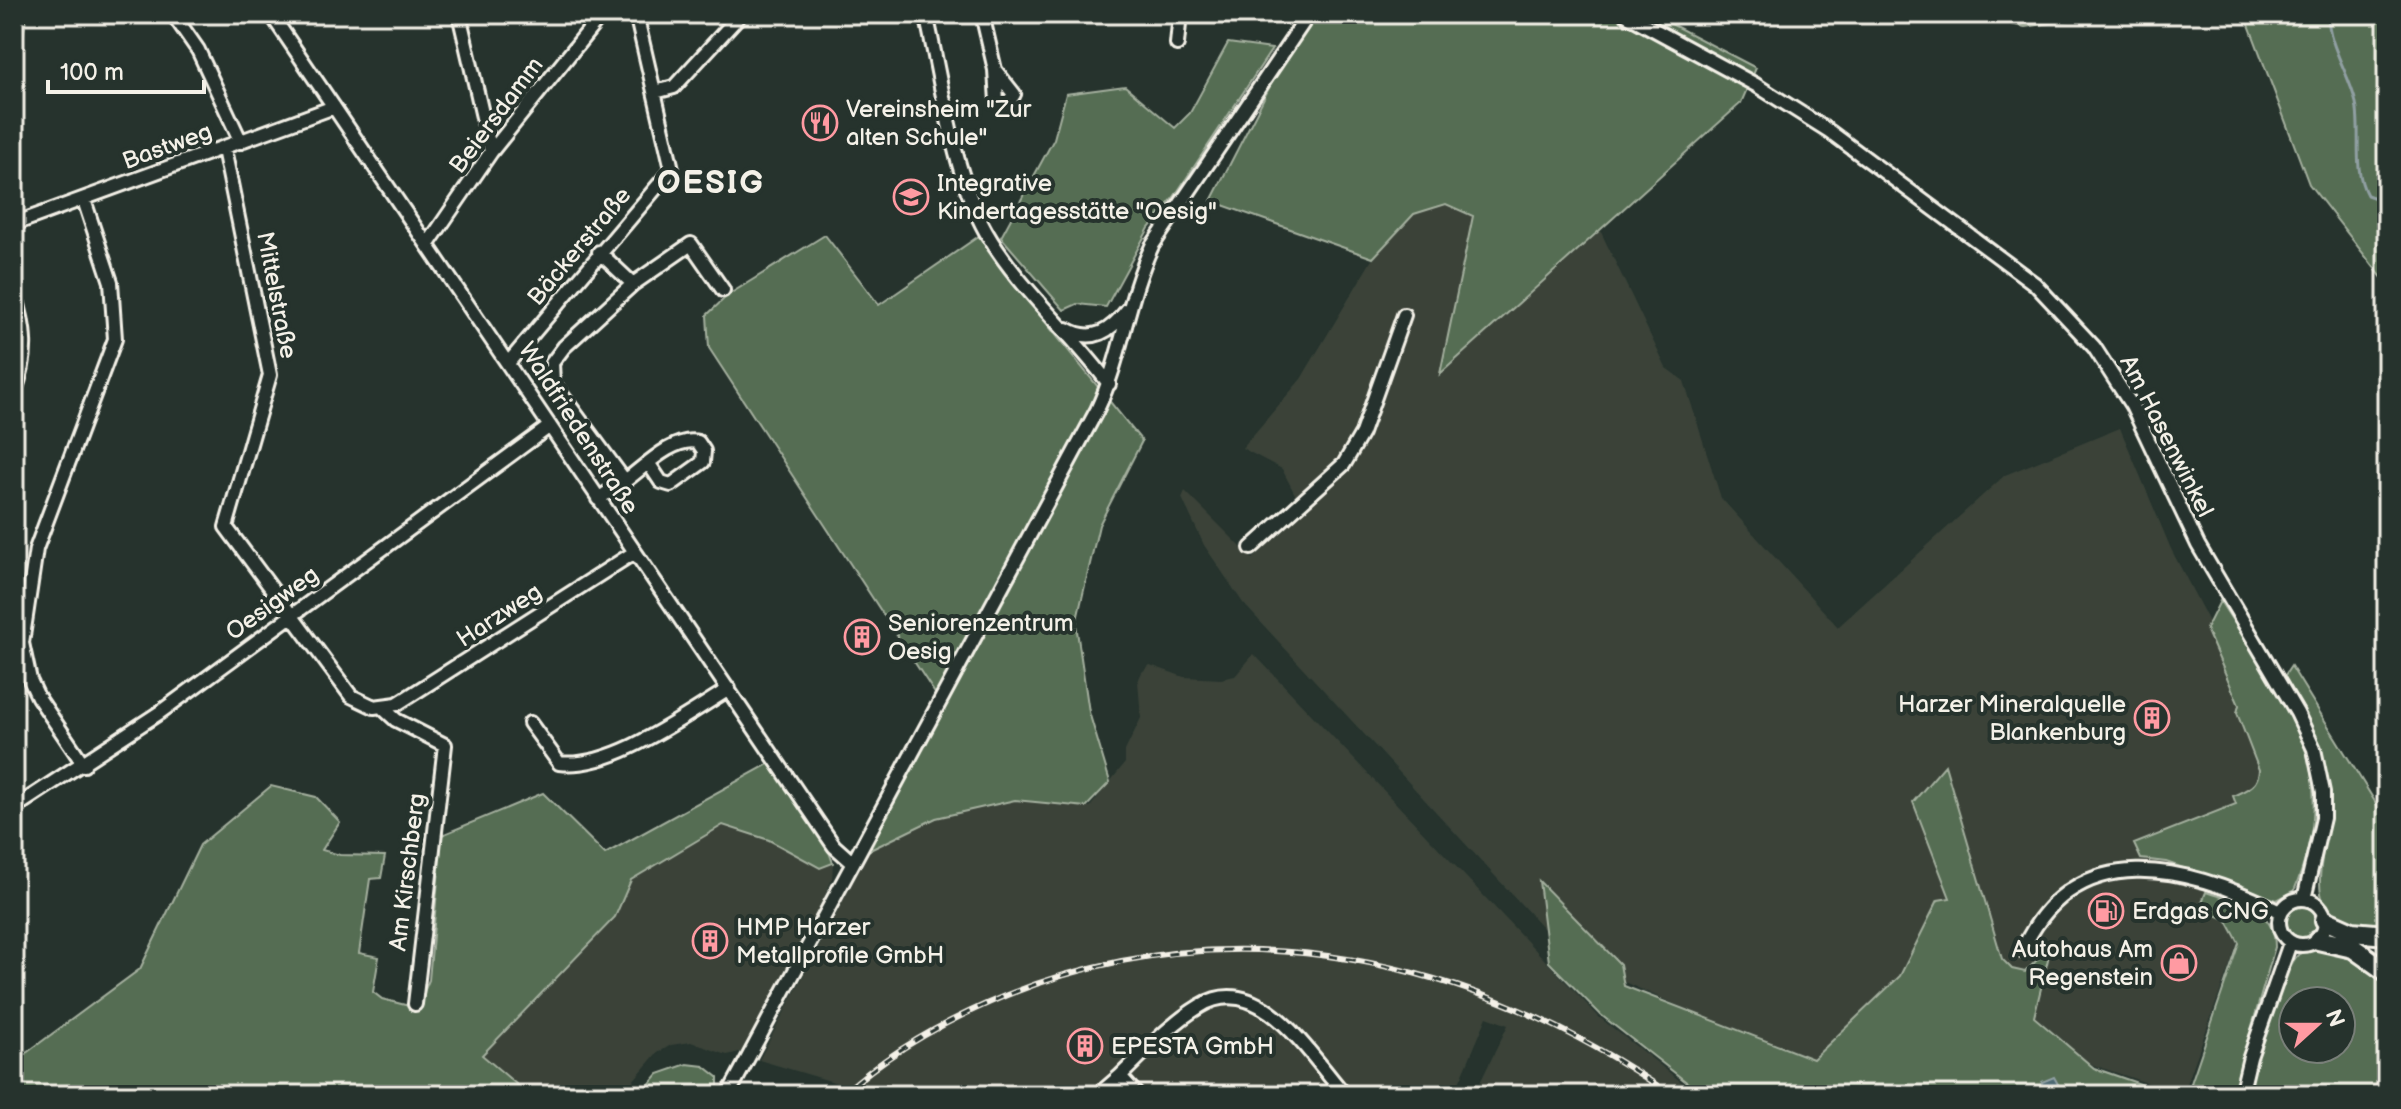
<svg xmlns="http://www.w3.org/2000/svg" width="2401" height="1109" font-family="'Balsamiq Sans',sans-serif">
	<style>
		.built { fill: #3a4339 }
		.green { fill: #546d53; stroke: #a4af9e; stroke-width: 2; fill-rule: evenodd }
		.water { fill: #4d6973; stroke: #909fa2; stroke-width: 2 }
		.lines { fill: none; stroke-linecap: round; stroke-linejoin: round }
		.stream { stroke: #909fa2; stroke-width: 3 }
		.minor-casing { stroke: #f4f1e8; stroke-width: 18 }
		.highway-casing { stroke: #f4f1e8; stroke-width: 24 }
		.minor { stroke: #26332d; stroke-width: 12 }
		.highway { stroke: #26332d; stroke-width: 18 }
		.rail-casing { stroke: #f4f1e8; stroke-width: 6 }
		.rail { stroke: #26332d; stroke-width: 3; stroke-dasharray: 9; stroke-linecap: butt }
		.labels { text-anchor: middle; stroke-width: 8; stroke-linejoin: round; paint-order: stroke }
		.poi-label { font-size: 24px; fill: #f4f1e8; stroke: #26332d; text-anchor: start }
		.street-label { font-size: 24px; fill: #f4f1e8; stroke: #26332d }
		.district-label { font-size: 32px; font-weight: bold; letter-spacing: 2px; fill: #f4f1e8; stroke: #26332d }
	</style>
	<rect width="100%" height="100%" fill="#26332d"/>
	<filter id="ink" filterUnits="userSpaceOnUse"><feTurbulence type="fractalNoise" baseFrequency=".0125" numOctaves="2"/><feDisplacementMap in="SourceGraphic" scale="16" xChannelSelector="R" yChannelSelector="G"/><feConvolveMatrix kernelMatrix="1 2 1 2 8 2 1 2 1" color-interpolation-filters="sRGB"/></filter>
	<g filter="url(#ink)">
		<path class="built" d="M 1446,204 L 1473,216 L 1441,373 L 1599,228 L 1666,368 L 1684,381 L 1721,498 L 1838,627 L 2005,475 L 2120,428 L 2171,549 L 2259,718 L 2285,775 L 2217,873 L 2203,911 L 2226,920 L 2238,942 L 2183,1095 L 2093,1065 L 2065,1045 L 1815,1066 L 1597,970 L 1544,929 L 1243,603 L 1204,545 L 1182,498 L 1185,491 L 1253,559 L 1303,510 L 1282,469 L 1242,448 L 1301,379 L 1373,258 L 1414,214 Z
			M 1254,654 L 1599,1017 L 1698,1095 L 1474,1095 L 1508,1025 L 1487,1017 L 1454,1095 L 865,1095 L 861,1090 L 759,1060 L 870,850 L 936,818 L 1015,799 L 1090,807 L 1125,763 L 1125,751 L 1141,718 L 1138,681 L 1142,672 L 1150,665 L 1184,677 L 1221,679 L 1235,676 Z
			M 723,824 L 769,840 L 820,868 L 833,863 L 832,879 L 815,919 L 744,1051 L 727,1055 L 691,1042 L 671,1045 L 656,1054 L 621,1095 L 529,1095 L 482,1055 L 615,917 L 631,880 Z"/>
		<path class="green" d="M 14,14 L 27,14 L 14,83 Z
			M 1317,14 L 1652,14 L 1756,68 L 1741,103 L 1440,374 L 1473,216 L 1446,204 L 1414,214 L 1373,258 L 1211,201 L 1288,51 Z
			M 1961,14 L 2109,14 L 2025,27 Z
			M 2245,14 L 2387,14 L 2387,284 L 2309,184 Z
			M 1228,43 L 1272,49 L 1174,197 L 1149,228 L 1106,307 L 1077,304 L 1064,310 L 1001,237 L 1054,139 L 1066,94 L 1125,86 L 1175,128 L 1190,113 Z
			M 982,234 L 1007,275 L 1142,441 L 1099,525 L 1076,624 L 1089,712 L 1110,782 L 1086,807 L 1015,800 L 936,818 L 870,850 L 937,710 L 936,695 L 709,348 L 707,315 L 728,295 L 825,235 L 879,305 Z
			M 2220,601 C 2286,705 2346,764 2294,891 L 2277,900 L 2166,862 L 2141,859 L 2134,844 L 2236,804 L 2233,796 C 2247,789 2258,787 2259,770 L 2237,713 L 2239,705 L 2206,629 Z
			M 2291,666 L 2387,821 L 2387,930 C 2279,928 2336,852 2328,786 C 2322,745 2303,713 2283,678 Z
			M 772,762 L 825,841 L 833,863 L 820,868 L 769,840 L 723,825 L 631,880 L 615,917 L 482,1055 L 529,1095 L 14,1095 L 14,1062 L 140,969 L 200,845 L 271,786 L 316,797 L 340,822 L 322,850 L 340,855 L 385,856 L 381,878 L 370,879 L 359,953 L 379,957 L 373,992 L 382,999 L 417,1008 L 429,980 L 442,835 L 543,793 L 605,854 Z
			M 1945,765 L 2002,959 L 2012,969 L 2025,972 L 2038,959 L 2040,945 L 2051,947 L 2034,1017 L 2094,1068 L 2172,1095 L 1703,1095 L 1601,1015 L 1549,962 L 1539,881 L 1620,964 L 1624,986 L 1813,1059 L 1900,976 L 1938,900 L 1950,898 L 1913,802 Z
			M 2206,892 C 2238,903 2275,906 2275,947 L 2232,1095 L 2187,1095 L 2239,943 L 2226,919 L 2199,909 Z
			M2287 922a15 15 0 1 1 30 0a15 15 0 1 1-30 0Z
			M 2321,946 L 2341,949 L 2387,978 L 2387,1095 L 2249,1095 C 2252,1070 2282,973 2297,956 C 2303,950 2314,949 2321,946 ZM 2293,1001 L 2341,1001 L 2341,1049 L 2293,1049 Z
			M 687,1064 L 704,1066 L 718,1077 L 718,1095 L 640,1095 L 658,1074 Z"/>
		<path class="water" d="M 2054,1077 L 2064,1095 L 2047,1095 L 2041,1087 L 2042,1082 Z"/>
		<g class="lines">
			<path class="stream" d="M 2328,14 C 2328,45 2349,73 2356,103 C 2362,133 2352,168 2367,195 L 2387,202"/>
			<g class="minor-casing">
				<path id="minor" d="M 173,14 L 198,50 L 241,142
					M 271,14 L 834,846 L 853,863
					M 459,14 L 491,152
					M 926,14 C 942,83 952,171 986,232 C 1018,288 1071,332 1109,384
					M 982,14 L 995,70 L 997,102 L 1009,102 L 1014,94 L 995,70
					M 1625,14 L 1756,85 L 1829,131 L 2035,284 L 2094,347 L 2132,406 L 2198,545 L 2297,713 L 2314,749 L 2323,792 L 2323,818 L 2304,899
					M 1177,44 L 1180,14
					M 655,92 L 674,87 L 741,14
					M 224,149 L 270,375 L 226,527 L 351,696 L 374,707 L 397,704 L 635,552
					M 84,200 L 111,282 L 115,339 L 36,549 L 22,643 L 30,680 L 38,697 L 84,765
					M 14,224 L 334,107
					M 428,244 L 491,152 L 602,14
					M 599,252 L 633,284 L 691,244 L 723,290
					M 14,291 C 26,328 29,356 14,393
					M 1067,329 C 1093,344 1111,331 1128,309
					M 509,362 L 672,169 L 636,14
					M 625,481 C 644,467 674,436 698,442 L 704,451 L 703,462 L 671,485 L 661,482 L 649,464
					M 598,499 L 625,481 L 553,383 L 552,363 L 564,347 L 633,284
					M 1251,548 L 1344,464 L 1362,433 L 1404,315
					M 384,709 L 396,720 L 445,745 L 415,1004
					M 530,723 L 559,763 C 612,770 684,716 729,689
					M 14,808 L 159,713 L 550,426
					M2279 922a23 23 0 1 1 46 0a23 23 0 1 1-46 0Z
					M 2022,951 C 2074,835 2189,866 2281,912
					M 728,1095 L 1097,410 C 1122,357 1127,299 1152,246 L 1309,14
					M 1098,1095 L 1120,1076
					M 1137,1095 L 1120,1076 C 1145,1052 1170,1024 1200,1006 C 1260,969 1311,1057 1345,1095
					M 2241,1095 L 2250,1057 L 2290,943"/>
			</g>
			<g class="highway-casing">
				<path id="highway" d="M 2325,920 L 2352,932 L 2387,935
					M 2318,940 L 2353,948 L 2387,972"/>
			</g>
			<use href="#minor" class="minor"/>
			<use href="#highway" class="highway"/>
			<g class="rail-casing">
				<path id="rail" d="M 842,1095 C 888,1052 949,1019 1007,995 C 1234,904 1476,958 1671,1095"/>
			</g>
			<use href="#rail" class="rail"/>
		</g>
	</g>
	<defs>
		<g id="restaurant-ring" transform="scale(1.8)"><circle r="9.5" fill="#26332d" stroke="#ff9aa2" stroke-width="1.5"/><path d="M-5-6h1v4h1v-4h1v4h1v-4h1v5L-1.5 .5V6h-2V.5L-5-1ZM5-6V6H3V1.5H1.5Q1.5-4 5-6Z" fill="#ff9aa2"/></g>
		<g id="school-ring" transform="scale(1.8)"><circle r="9.5" fill="#26332d" stroke="#ff9aa2" stroke-width="1.5"/><path d="M0-5L7-2L0 1L-7-2ZM-4 1L0 2.5L4 1V4Q0 6-4 4Z" fill="#ff9aa2"/></g>
		<g id="building-ring" transform="scale(1.8)"><circle r="9.5" fill="#26332d" stroke="#ff9aa2" stroke-width="1.5"/><path d="M-4-6H4V6H1V3H-1V6H-4ZM-2.5-4.3h1.7v1.8h-1.7ZM.8-4.3h1.7v1.8H.8ZM-2.5-1h1.7V.8h-1.7ZM.8-1h1.7V.8H.8Z" fill="#ff9aa2"/></g>
		<g id="fuel-ring" transform="scale(1.8)"><circle r="9.5" fill="#26332d" stroke="#ff9aa2" stroke-width="1.5"/><path d="M-5.5-6h7V0h2V4h1.3V-2.5L3-4.5l.8-.8L6-3V5H2.5V1h-1V6h-7ZM-4.2-4.7v3.2H.2V-4.7Z" fill="#ff9aa2"/></g>
		<g id="shop-ring" transform="scale(1.8)"><circle r="9.5" fill="#26332d" stroke="#ff9aa2" stroke-width="1.5"/><path d="M-5-2.5h2.3a2.7 3.5 0 0 1 5.4 0H5L5.5 6h-11ZM-1.5-2.5h3a1.5 2.3 0 0 0-3 0Z" fill="#ff9aa2"/></g>
	</defs>
	<g fill-rule="evenodd">
		<use href="#restaurant-ring" x="820" y="123"/>
		<use href="#school-ring" x="911" y="197"/>
		<use href="#building-ring" x="862" y="637"/>
		<use href="#building-ring" x="2152" y="718"/>
		<use href="#fuel-ring" x="2106" y="911"/>
		<use href="#building-ring" x="710" y="941"/>
		<use href="#shop-ring" x="2179" y="963"/>
		<use href="#building-ring" x="1085" y="1046"/>
	</g>
	<g class="labels">
		<g class="poi-label">
			<text x="846" y="117">Vereinsheim "Zur<tspan x="846" dy="28">alten Schule"</tspan></text>
			<text x="937" y="191">Integrative<tspan x="937" dy="28">Kindertagesstätte "Oesig"</tspan></text>
			<text x="888" y="631">Seniorenzentrum<tspan x="888" dy="28">Oesig</tspan></text>
			<text x="2126" y="712" text-anchor="end">Harzer Mineralquelle<tspan x="2126" dy="28">Blankenburg</tspan></text>
			<text x="2132" y="919">Erdgas CNG</text>
			<text x="736" y="935">HMP Harzer<tspan x="736" dy="28">Metallprofile GmbH</tspan></text>
			<text x="2153" y="957" text-anchor="end">Autohaus Am<tspan x="2153" dy="28">Regenstein</tspan></text>
			<text x="1111" y="1054">EPESTA GmbH</text>
		</g>
		<g class="street-label">
			<text transform="translate(496 115) rotate(-53)" y="8">Beiersdamm</text>
			<text transform="translate(167 146) rotate(-20)" y="8">Bastweg</text>
			<text transform="translate(579 246) rotate(-50)" y="8">Bäckerstraße</text>
			<text transform="translate(277 295) rotate(79)" y="8">Mittelstraße</text>
			<text transform="translate(579 428) rotate(57)" y="8">Waldfriedenstraße</text>
			<text transform="translate(2167 436) rotate(63)" y="8">Am Hasenwinkel</text>
			<text transform="translate(272 603) rotate(-36)" y="8">Oesigweg</text>
			<text transform="translate(499 615) rotate(-33)" y="8">Harzweg</text>
			<text transform="translate(407 872) rotate(-83)" y="8">Am Kirschberg</text>
		</g>
		<g class="district-label">
			<text x="711" y="193">OESIG</text>
		</g>
	</g>
	<rect width="2401" height="1109" fill="none" stroke="#26332d" stroke-width="48"/>
	<rect x="24" y="24" width="2353" height="1061" fill="none" stroke="#f4f1e8" stroke-width="3" filter="url(#ink)"/>
	<g transform="translate(2317 1025) rotate(69)"><circle r="38" fill="#26332d" stroke="#787f78" stroke-width="2"/>
	<path d="M0-6L14 30L0 20L-14 30Z" fill="#ff9aa2"/>
	<text y="-12" font-size="22" font-weight="bold" text-anchor="middle" fill="#f4f1e8">N</text>
	</g>
	<path d="M48 80v12h156v-12" fill="none" stroke="#f4f1e8" stroke-width="4"/>
	<text x="60" y="80" font-size="24" fill="#f4f1e8" stroke="#26332d" stroke-width="6" paint-order="stroke">100 m</text>
</svg>
